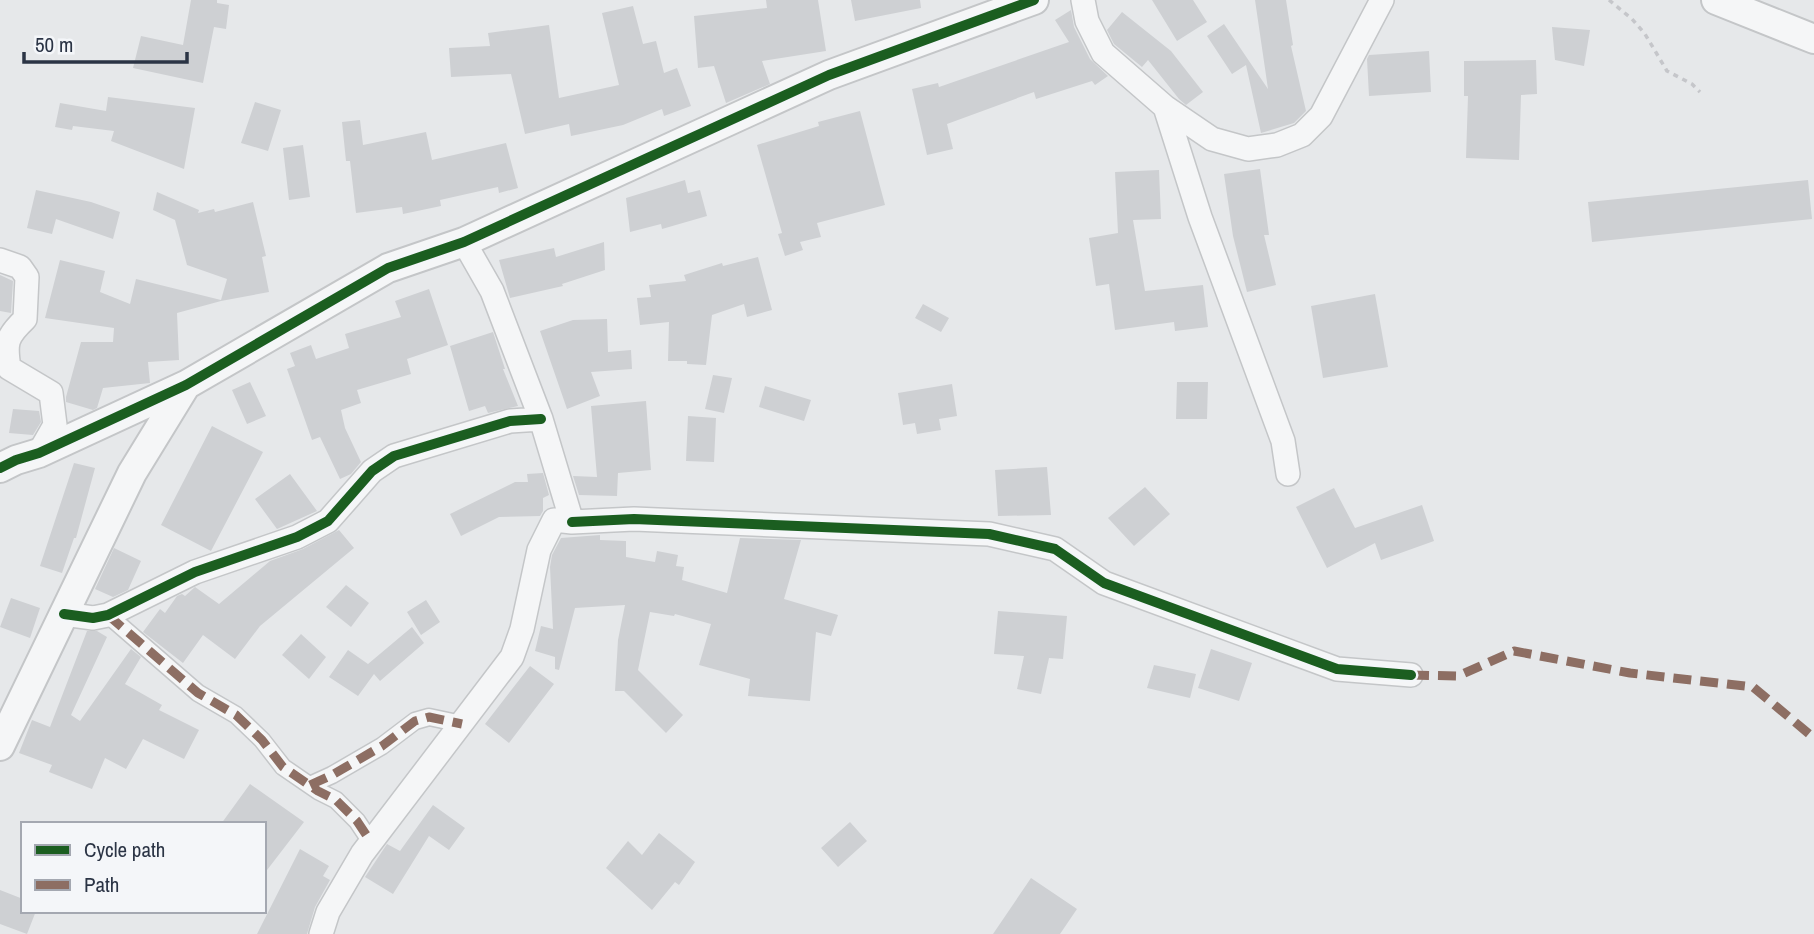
<svg xmlns="http://www.w3.org/2000/svg" width="1814" height="934" font-family="'Archivo Narrow',sans-serif">
	<style>
		.building { fill: #ced0d3 }
		.lines { fill: none; stroke-linecap: round; stroke-linejoin: round }
		.pedestrian-casing { stroke: #c4c6c8; stroke-width: 19 }
		.minor-casing { stroke: #c4c6c8; stroke-width: 26 }
		.tertiary-casing { stroke: #c4c6c8; stroke-width: 32 }
		.path { stroke: #c5c6ca; stroke-width: 3.5; stroke-dasharray: 5 5; stroke-linecap: butt }
		.pedestrian { stroke: #f5f6f7; stroke-width: 16 }
		.minor { stroke: #f5f6f7; stroke-width: 23 }
		.tertiary { stroke: #f5f6f7; stroke-width: 28 }
		.quiet { stroke: #8d6e63; stroke-width: 9; stroke-dasharray: 18 9; stroke-linecap: butt }
		.cycleway-casing { stroke: #f4f6f9; stroke-width: 15 }
		.cycleway { stroke: #1b5e20; stroke-width: 10 }
	</style>
	<rect width="100%" height="100%" fill="#e6e8ea"/>
	<path class="building" d="M 191,0 L 217,0 L 217,3 L 229,5 L 226,29 L 214,27 L 203,83 L 133,68 L 141,36 L 183,45 Z
		M 766,0 L 818,0 L 826,51 L 762,61 L 770,84 L 726,103 L 714,66 L 698,68 L 694,16 L 767,8 Z
		M 851,0 L 920,0 L 921,8 L 855,21 Z
		M 1152,0 L 1193,0 L 1207,22 L 1177,41 Z
		M 1255,0 L 1286,0 L 1293,45 L 1291,46 L 1306,111 L 1294,123 L 1261,133 L 1246,65 L 1232,74 L 1207,36 L 1224,24 L 1268,89 Z
		M 633,6 L 643,44 L 656,41 L 664,73 L 677,68 L 691,106 L 664,116 L 662,109 L 623,125 L 571,136 L 569,124 L 525,134 L 511,74 L 451,77 L 449,48 L 490,46 L 488,33 L 549,25 L 559,98 L 619,85 L 602,13 Z
		M 1071,10 L 1074,27 L 1090,59 L 1108,76 L 1095,85 L 1092,81 L 1036,99 L 1034,92 L 947,124 L 953,149 L 927,155 L 912,89 L 938,83 L 939,87 L 1069,42 L 1055,20 Z
		M 1122,12 L 1171,51 L 1203,92 L 1186,105 L 1179,99 L 1148,60 L 1142,67 L 1114,44 L 1107,30 Z
		M 1552,27 L 1590,30 L 1584,66 L 1555,60 Z
		M 1429,51 L 1431,92 L 1369,96 L 1367,59 L 1369,55 Z
		M 1536,60 L 1537,94 L 1521,95 L 1519,160 L 1466,158 L 1468,96 L 1464,96 L 1464,61 Z
		M 108,97 L 195,108 L 184,169 L 111,141 L 114,131 L 73,126 L 72,130 L 55,127 L 60,103 L 106,111 Z
		M 255,102 L 281,110 L 268,151 L 241,143 Z
		M 860,111 L 885,205 L 817,223 L 821,237 L 800,242 L 803,250 L 785,256 L 778,234 L 782,233 L 757,145 L 819,126 L 818,122 Z
		M 360,120 L 363,145 L 426,132 L 432,160 L 506,143 L 518,188 L 499,193 L 498,187 L 440,200 L 441,206 L 403,214 L 402,207 L 356,213 L 350,161 L 346,161 L 342,122 Z
		M 303,145 L 310,197 L 289,200 L 283,148 Z
		M 1260,169 L 1269,235 L 1264,235 L 1276,285 L 1247,292 L 1233,236 L 1224,174 Z
		M 1159,170 L 1161,219 L 1133,220 L 1145,291 L 1203,285 L 1208,327 L 1175,331 L 1174,322 L 1115,330 L 1109,284 L 1096,286 L 1089,238 L 1118,233 L 1115,172 Z
		M 685,180 L 688,193 L 700,190 L 707,216 L 662,229 L 661,224 L 630,232 L 626,198 Z
		M 1808,180 L 1812,219 L 1592,242 L 1588,202 Z
		M 36,190 L 91,202 L 120,212 L 113,239 L 56,219 L 52,234 L 27,228 Z
		M 157,192 L 199,210 L 198,213 L 214,209 L 215,212 L 253,202 L 266,256 L 262,257 L 269,292 L 221,301 L 177,313 L 179,360 L 148,362 L 150,383 L 103,388 L 97,408 L 93,410 L 66,402 L 66,397 L 81,342 L 113,342 L 114,328 L 45,318 L 60,260 L 105,271 L 100,292 L 130,304 L 136,279 L 221,300 L 227,279 L 187,265 L 175,220 L 153,210 Z
		M 604,242 L 605,270 L 562,284 L 563,286 L 510,298 L 499,260 L 554,248 L 556,257 Z
		M 758,257 L 772,310 L 747,317 L 744,304 L 712,315 L 706,365 L 687,364 L 687,361 L 668,361 L 669,322 L 640,325 L 637,298 L 651,297 L 649,285 L 686,281 L 684,275 L 722,263 L 723,266 Z
		M 0,275 L 13,281 L 11,313 L 0,311 Z
		M 429,289 L 448,345 L 407,359 L 411,374 L 357,390 L 361,403 L 341,410 L 345,428 L 361,462 L 351,474 L 340,479 L 320,437 L 312,440 L 287,369 L 295,366 L 290,353 L 311,345 L 316,359 L 349,348 L 345,334 L 401,317 L 395,301 Z
		M 1375,294 L 1388,367 L 1323,378 L 1311,306 Z
		M 923,304 L 949,318 L 941,332 L 915,318 Z
		M 607,319 L 608,352 L 631,350 L 632,369 L 591,372 L 600,396 L 567,409 L 540,331 L 573,320 Z
		M 493,332 L 505,369 L 503,369 L 518,406 L 488,413 L 485,406 L 469,411 L 450,346 Z
		M 713,375 L 732,378 L 724,413 L 705,409 Z
		M 250,382 L 266,416 L 247,424 L 232,390 Z
		M 1177,382 L 1208,382 L 1207,419 L 1176,419 Z
		M 952,384 L 957,416 L 939,419 L 941,430 L 917,434 L 915,423 L 903,425 L 898,393 Z
		M 765,386 L 811,400 L 804,421 L 759,407 Z
		M 646,401 L 651,470 L 618,473 L 617,496 L 579,495 L 573,476 L 597,477 L 591,406 Z
		M 13,409 L 39,411 L 41,422 L 33,435 L 9,433 Z
		M 688,416 L 716,418 L 714,462 L 686,461 Z
		M 212,426 L 263,452 L 211,551 L 161,525 Z
		M 74,463 L 95,468 L 76,538 L 74,538 L 62,573 L 40,566 Z
		M 1047,467 L 1051,515 L 998,516 L 995,470 Z
		M 543,473 L 549,495 L 543,498 L 543,511 L 540,516 L 499,517 L 461,536 L 450,514 L 515,482 L 528,482 L 527,474 Z
		M 290,474 L 317,511 L 277,529 L 255,499 Z
		M 1145,487 L 1170,514 L 1134,546 L 1108,518 Z
		M 1334,488 L 1355,528 L 1422,505 L 1434,541 L 1381,560 L 1375,543 L 1327,568 L 1296,507 Z
		M 339,530 L 354,548 L 260,626 L 235,659 L 203,635 L 183,663 L 143,632 L 160,609 L 165,613 L 177,596 L 182,594 L 185,596 L 195,587 L 219,604 L 270,561 L 303,549 Z
		M 600,535 L 600,540 L 626,541 L 626,557 L 655,562 L 657,551 L 678,555 L 676,566 L 684,567 L 682,580 L 727,593 L 740,538 L 801,540 L 784,599 L 838,615 L 831,636 L 816,632 L 810,701 L 748,696 L 750,679 L 699,665 L 711,624 L 675,614 L 674,616 L 650,612 L 638,670 L 683,715 L 666,733 L 624,691 L 615,691 L 618,640 L 625,605 L 575,608 L 559,670 L 555,669 L 555,657 L 535,651 L 541,626 L 553,629 L 550,567 L 552,555 L 561,538 Z
		M 114,548 L 141,561 L 128,590 L 113,597 L 95,589 Z
		M 346,585 L 369,603 L 351,627 L 326,607 Z
		M 11,598 L 40,608 L 30,638 L 0,627 Z
		M 426,600 L 440,622 L 421,635 L 407,612 Z
		M 998,611 L 1067,616 L 1063,659 L 1049,658 L 1041,694 L 1017,689 L 1024,656 L 994,654 Z
		M 412,627 L 424,643 L 380,681 L 374,674 L 358,696 L 329,677 L 348,650 L 368,664 Z
		M 87,631 L 97,631 L 107,637 L 71,715 L 80,721 L 131,649 L 141,657 L 125,684 L 162,705 L 159,710 L 199,730 L 184,759 L 143,739 L 126,769 L 105,758 L 92,789 L 49,772 L 52,765 L 19,753 L 32,720 L 50,727 Z
		M 301,634 L 326,657 L 309,679 L 282,655 Z
		M 1211,649 L 1252,663 L 1239,701 L 1198,688 Z
		M 1154,665 L 1196,674 L 1190,698 L 1147,688 Z
		M 530,666 L 554,684 L 509,743 L 485,724 Z
		M 250,784 L 304,822 L 264,874 L 264,824 L 221,824 Z
		M 433,805 L 465,828 L 449,850 L 429,836 L 393,894 L 365,877 L 387,844 L 400,851 Z
		M 850,822 L 867,841 L 838,867 L 821,848 Z
		M 659,833 L 695,862 L 679,885 L 675,882 L 652,910 L 606,868 L 628,841 L 642,855 Z
		M 300,849 L 329,866 L 323,876 L 330,880 L 315,907 L 307,934 L 257,934 Z
		M 1031,878 L 1077,909 L 1060,934 L 993,934 Z
		M 0,890 L 23,899 L 23,911 L 36,911 L 27,934 L 0,924 Z"/>
	<g class="lines">
		<g class="pedestrian-casing">
			<path id="pedestrian" d="M 108,615 L 198,693 L 236,715 L 262,740 L 283,767 L 318,791 L 336,800 L 357,821 L 371,842
				M 310,785 L 332,775 L 382,746 L 415,721 L 429,717 L 462,724"/>
		</g>
		<g class="minor-casing">
			<path id="minor" d="M 1083,0 L 1087,21 L 1103,53 L 1165,107 L 1212,139 L 1248,149 L 1277,145 L 1302,135 L 1321,116 L 1382,0
				M 1165,107 L 1200,217 L 1283,441 L 1288,474
				M 0,260 L 20,267 L 27,277 L 25,319 C 6,337 5,343 9,368 L 51,393 L 55,425 L 39,453
				M 572,522 L 634,519 L 989,534 L 1055,549 L 1104,583 L 1337,669 L 1411,675
				M 64,614 L 93,618 L 108,615 L 195,572 L 297,537 L 328,521 L 372,471 L 394,456 L 510,421 L 541,419
				M 321,934 L 328,912 L 362,854 L 512,657 L 522,629 L 539,550 L 554,520 L 572,522 L 541,419 L 492,291 L 464,242"/>
		</g>
		<g class="tertiary-casing">
			<path id="tertiary" d="M 1716,0 L 1814,39
				M 0,468 L 16,460 L 39,453 L 186,385 L 388,268 L 464,242 L 829,75 L 1034,0
				M 0,746 L 132,473 L 186,385"/>
		</g>
		<path class="path" d="M 1609,0 L 1632,19 L 1645,34 L 1667,71 L 1692,84 L 1700,92"/>
		<use href="#pedestrian" class="pedestrian"/>
		<use href="#minor" class="minor"/>
		<use href="#tertiary" class="tertiary"/>
		<path class="quiet" d="M 108,615 L 198,693 L 236,715 L 262,740 L 283,767 L 318,791 L 336,800 L 357,821 L 371,842
			M 1411,675 L 1458,676 L 1514,651 L 1630,673 L 1753,687 L 1814,738
			M 310,785 L 332,775 L 382,746 L 415,721 L 429,717 L 462,724"/>
		<g class="cycleway-casing">
			<path id="cycleway" d="M 0,468 L 16,460 L 39,453 L 186,385 L 388,268 L 464,242 L 829,75 L 1034,0
				M 572,522 L 634,519 L 989,534 L 1055,549 L 1104,583 L 1337,669 L 1411,675
				M 64,614 L 93,618 L 108,615 L 195,572 L 297,537 L 328,521 L 372,471 L 394,456 L 510,421 L 541,419"/>
		</g>
		<use href="#cycleway" class="cycleway"/>
	</g>
	<rect x="21" y="822" width="245" height="91" fill="#f4f6f9" stroke="#a4a8b1" stroke-width="2"/>
	<rect x="35" y="845" width="35" height="10" fill="#1b5e20" stroke="#a4a8b1" stroke-width="2"/>
	<text x="84" y="857" font-size="21" fill="#2b3445">Cycle path</text>
	<rect x="35" y="880" width="35" height="10" fill="#8d6e63" stroke="#a4a8b1" stroke-width="2"/>
	<text x="84" y="892" font-size="21" fill="#2b3445">Path</text>
	<path d="M24 52v10h163v-10" fill="none" stroke="#2b3445" stroke-width="3.5"/>
	<text x="35" y="52" font-size="21" fill="#2b3445" stroke="#f4f6f9" stroke-width="5" paint-order="stroke">50 m</text>
</svg>
